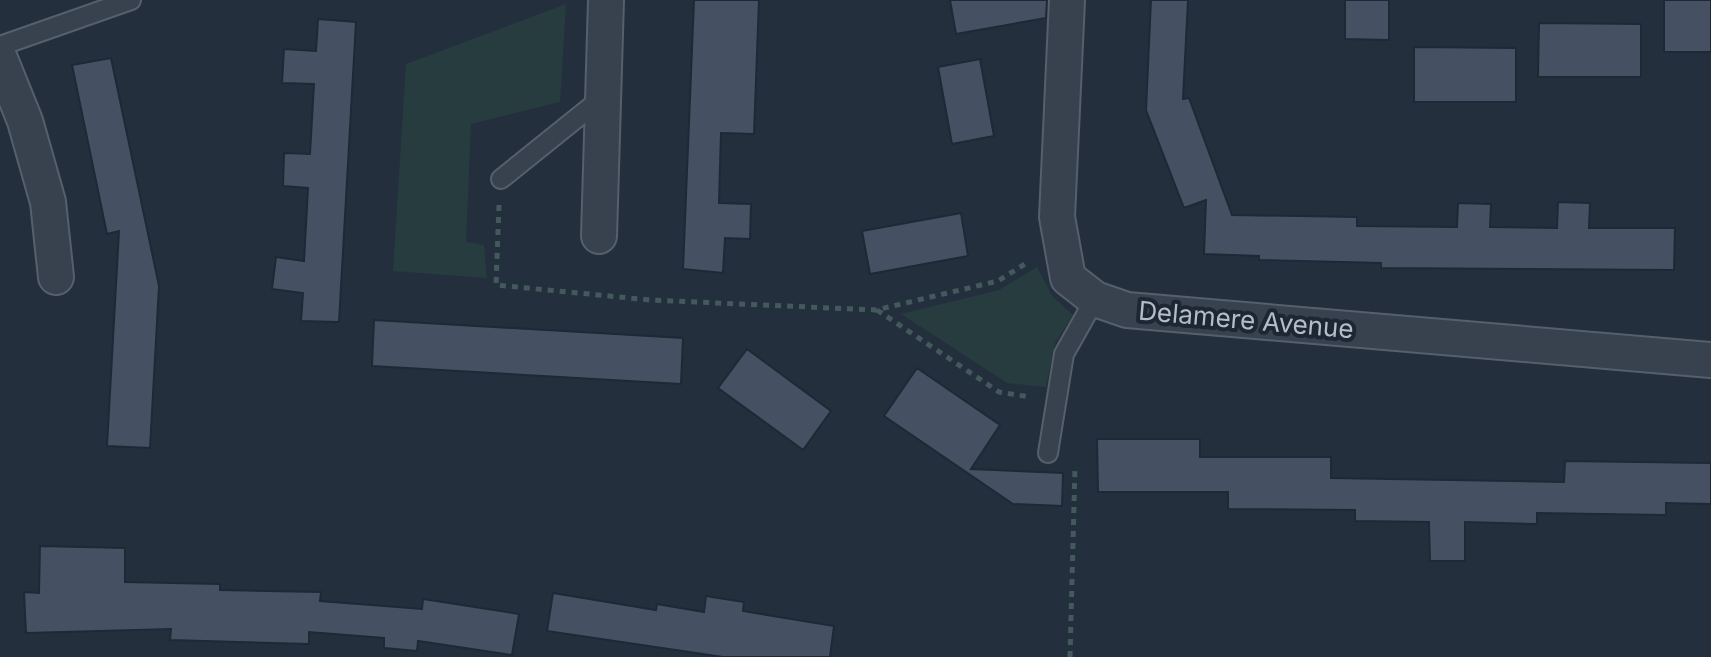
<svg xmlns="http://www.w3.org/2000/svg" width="1711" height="657" font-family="Inter,sans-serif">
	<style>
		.green { fill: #263c3f }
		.building { fill: #455162; stroke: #1f2835; stroke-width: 2 }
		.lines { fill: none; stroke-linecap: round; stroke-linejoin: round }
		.service-casing { stroke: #565f6c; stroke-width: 22 }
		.minor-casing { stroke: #565f6c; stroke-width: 38 }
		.path { stroke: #44595c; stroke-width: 5; stroke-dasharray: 6 6; stroke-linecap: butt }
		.service { stroke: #38414e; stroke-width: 18 }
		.minor { stroke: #38414e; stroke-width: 34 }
		.labels { text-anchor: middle; stroke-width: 8; stroke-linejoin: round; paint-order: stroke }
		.street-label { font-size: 26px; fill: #b4bcc9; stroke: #1d2633 }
	</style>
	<rect width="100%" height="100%" fill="#242f3e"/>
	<path class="green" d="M 566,4 L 560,102 L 471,124 L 466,242 L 484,245 L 487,278 L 393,271 L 406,64 Z
		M 1037,267 L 1053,297 L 1073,315 L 1055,343 L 1046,387 L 1007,383 L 901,314 L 999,290 Z"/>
	<path class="building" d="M 694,0 L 759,0 L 754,134 L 721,133 L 720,167 L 719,203 L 751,204 L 750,239 L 725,238 L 723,273 L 683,269 Z
		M 950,0 L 1047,0 L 1046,18 L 956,34 Z
		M 1151,0 L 1188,0 L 1183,99 L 1189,98 L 1232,215 L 1357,217 L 1357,226 L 1457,227 L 1458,203 L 1491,204 L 1490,227 L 1557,228 L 1558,202 L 1590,203 L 1589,228 L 1675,228 L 1674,270 L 1381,268 L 1381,263 L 1259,260 L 1259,256 L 1204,254 L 1206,200 L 1184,208 L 1146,110 Z
		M 1345,0 L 1389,0 L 1389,40 L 1345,39 Z
		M 1664,0 L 1711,0 L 1711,52 L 1664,52 Z
		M 318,19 L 356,22 L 339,322 L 301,321 L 303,293 L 272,289 L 276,257 L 304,261 L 308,188 L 283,186 L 284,153 L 310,154 L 314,84 L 282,83 L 284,49 L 316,51 Z
		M 1539,23 L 1641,24 L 1641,77 L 1538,77 Z
		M 1414,47 L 1516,48 L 1516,102 L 1414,102 Z
		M 111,58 L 159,286 L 150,448 L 107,446 L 119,231 L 107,234 L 72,65 Z
		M 980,59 L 994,136 L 952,144 L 938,67 Z
		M 961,213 L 968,256 L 870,274 L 862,231 Z
		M 374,320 L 683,338 L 681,384 L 372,366 Z
		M 747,349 L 831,411 L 803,450 L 718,388 Z
		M 917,368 L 1000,425 L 971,469 L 1063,473 L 1062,506 L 1013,504 L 884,416 Z
		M 1097,439 L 1200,439 L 1200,457 L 1331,457 L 1331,478 L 1564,482 L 1565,461 L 1711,463 L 1711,504 L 1666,503 L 1666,515 L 1537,513 L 1537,524 L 1465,522 L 1465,561 L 1430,561 L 1429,522 L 1355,521 L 1355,510 L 1228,509 L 1228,492 L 1098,492 Z
		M 40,546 L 125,548 L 125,582 L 220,584 L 220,590 L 321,592 L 320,601 L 422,609 L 423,599 L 519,614 L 512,655 L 418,641 L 417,651 L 384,648 L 384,638 L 309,632 L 309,644 L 170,640 L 171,629 L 26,633 L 24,592 L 39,593 Z
		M 553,593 L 656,610 L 657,604 L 704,612 L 706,596 L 744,602 L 743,611 L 834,626 L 830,657 L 723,657 L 547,631 Z"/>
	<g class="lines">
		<g class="service-casing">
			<path id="service" d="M 0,46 L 131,0
				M 501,179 L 603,97
				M 1048,453 L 1064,354 L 1095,299"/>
		</g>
		<g class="minor-casing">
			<path id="minor" d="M 1067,0 L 1057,217 L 1068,278 L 1095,299 L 1127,310 L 1711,360
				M 0,59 L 25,121 L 48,202 L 56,277
				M 599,236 L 606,0"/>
		</g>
		<path class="path" d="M 499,205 L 496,285 L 650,300 L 876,310 L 998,281 L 1028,262
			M 877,310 L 999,392 L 1030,397
			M 1070,657 L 1075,466"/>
		<use href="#service" class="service"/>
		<use href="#minor" class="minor"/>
	</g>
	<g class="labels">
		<g class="street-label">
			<text transform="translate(1246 320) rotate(5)" y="9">Delamere Avenue</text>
		</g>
	</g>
</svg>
